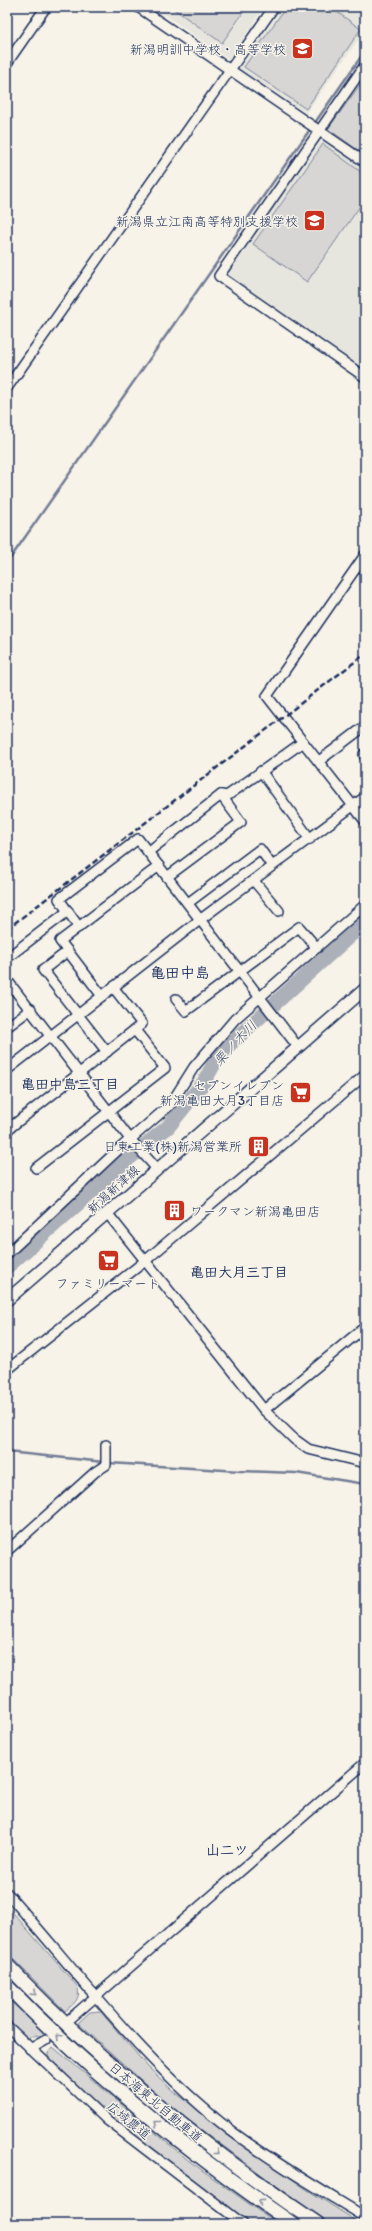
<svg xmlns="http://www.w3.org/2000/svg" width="372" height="2231" viewBox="0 0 372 2231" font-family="Itim,'Klee One',sans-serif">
  <rect width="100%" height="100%" fill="#f7f3e8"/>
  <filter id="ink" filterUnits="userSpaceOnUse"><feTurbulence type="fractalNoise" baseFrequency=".025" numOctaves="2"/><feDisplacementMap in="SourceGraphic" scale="8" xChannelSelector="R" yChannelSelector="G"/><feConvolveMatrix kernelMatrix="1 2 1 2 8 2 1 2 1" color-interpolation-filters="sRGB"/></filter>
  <g filter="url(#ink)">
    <g fill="#e6e5de">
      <path d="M154,7h110l-35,53z"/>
      <path d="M283,7h82v23l-59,83 -67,-44z"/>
      <path d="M323,139l42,31v193l-3,4 -136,-94z"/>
    </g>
    <g fill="#d7d6d4" stroke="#798299">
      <path d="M171,7h76l-25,36z"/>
      <path d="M286,7h44l31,22 -55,80 -62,-42z"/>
      <path d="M365,78v77l-37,-26z"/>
      <path d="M323,144l42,31v24l-58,83 -54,-38z"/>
      <path d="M7,1906l70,80c5,12 -3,18 -12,25l-58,-58z"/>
      <path d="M7,1998l39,37 -4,4 -5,-4 -14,4 -16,-17z"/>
      <path d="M100,2011l47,55 26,25 130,96 58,37h-30l-37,-25 -123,-92 -93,-84 12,-11z"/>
      <path d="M53,2047l135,113 89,64h-30l-148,-114 -51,-47v-10z"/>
    </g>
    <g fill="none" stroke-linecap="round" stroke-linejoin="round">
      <g stroke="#727c95" stroke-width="2.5">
        <path d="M314,124l51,-73"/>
        <path d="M7,563l304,-435"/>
        <path d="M7,1452l97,10"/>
        <path d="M109,1463l131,8 56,2 69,11"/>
      </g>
      <path stroke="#acb0b9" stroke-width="15" d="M7,1267l120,-107 41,-33 36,-45 11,-20 15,-18 135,-122"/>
      <defs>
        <g id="minor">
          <path d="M138,7l227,155"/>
          <path d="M7,63l39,-56"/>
          <path d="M365,65l-146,211 146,101"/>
          <path d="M7,388l267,-381"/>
          <path d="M365,555l-98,141 98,125"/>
          <path d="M364,754l1,3"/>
          <path d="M319,761l46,-35"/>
          <path d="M261,771l49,68"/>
          <path d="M148,852l73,-57 6,1 76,-54"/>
          <path d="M167,877l74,-55 -20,-27"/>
          <path d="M254,881l25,30"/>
          <path d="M188,903l72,-54 12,17"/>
          <path d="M79,927l-20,-28 79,-60 160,208"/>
          <path d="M68,951l-25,19 64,82"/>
          <path d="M7,958l61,-47"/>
          <path d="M7,980l123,159 27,30"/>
          <path d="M102,996l-42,-55 99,-75"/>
          <path d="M176,999l10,12 113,-84 18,21"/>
          <path d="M7,1027l24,-18"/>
          <path d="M7,1070l194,-151 164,-122"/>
          <path d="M7,1130l135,-106 -29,-37"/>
          <path d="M36,1168l129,-100 -30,-38"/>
          <path d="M108,1214l156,196 30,29 14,10 57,14"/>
          <path d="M7,1254l111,-104 52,-45 24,-38 41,-48 130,-114"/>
          <path d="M7,1370l138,-109 220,-186"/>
          <path d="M264,1410l101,-83"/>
          <path d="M7,1551l88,-79 11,-7v-20"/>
          <path d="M7,1893c72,81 137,170 223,237 41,31 91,60 135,87"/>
          <path d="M71,2018l294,-255"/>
          <path d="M7,2026l100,94 136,104"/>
          <path d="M30,2049l16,-9"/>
        </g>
        <path id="major" d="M7,1300l358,-311"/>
        <g id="highway">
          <path d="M7,1965c94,98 199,184 311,259"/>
          <path d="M7,1986c86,89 184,168 286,238"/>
        </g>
      </defs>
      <use href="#minor" stroke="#1b2f5e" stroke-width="12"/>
      <use href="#major" stroke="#1b2f5e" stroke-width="14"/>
      <use href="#highway" stroke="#1b2f5e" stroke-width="16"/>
      <use href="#minor" stroke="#f7f3e8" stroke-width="9"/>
      <use href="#major" stroke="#f7f3e8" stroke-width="11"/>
      <use href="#highway" stroke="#f7f3e8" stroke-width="13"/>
      <path stroke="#1b2f5e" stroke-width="2.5" stroke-dasharray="6 3" stroke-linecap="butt" d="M7,929l358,-275"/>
    </g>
    <defs><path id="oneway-chevron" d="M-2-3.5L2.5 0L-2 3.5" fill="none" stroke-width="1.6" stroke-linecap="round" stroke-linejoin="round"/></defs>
    <g stroke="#8991a3">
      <use href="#oneway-chevron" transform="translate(34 1993) rotate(44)"/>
      <use href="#oneway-chevron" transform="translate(59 2037) rotate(-137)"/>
      <use href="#oneway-chevron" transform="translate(157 2123) rotate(-141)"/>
      <use href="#oneway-chevron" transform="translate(217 2152) rotate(38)"/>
      <use href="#oneway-chevron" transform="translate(261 2202) rotate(-144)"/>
    </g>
  </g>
  <defs>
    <symbol id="school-square" viewBox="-11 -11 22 22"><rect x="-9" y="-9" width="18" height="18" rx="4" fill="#c8321e" stroke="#f7f3e8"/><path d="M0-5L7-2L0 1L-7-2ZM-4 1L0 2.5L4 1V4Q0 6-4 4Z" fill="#fff"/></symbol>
    <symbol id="supermarket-square" viewBox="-11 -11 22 22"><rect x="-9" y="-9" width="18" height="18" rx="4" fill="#c8321e" stroke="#f7f3e8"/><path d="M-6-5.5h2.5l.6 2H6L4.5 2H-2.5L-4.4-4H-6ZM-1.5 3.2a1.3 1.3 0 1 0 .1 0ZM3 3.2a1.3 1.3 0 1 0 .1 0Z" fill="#fff"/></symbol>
    <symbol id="building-square" viewBox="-11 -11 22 22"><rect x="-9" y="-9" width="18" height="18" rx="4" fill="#c8321e" stroke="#f7f3e8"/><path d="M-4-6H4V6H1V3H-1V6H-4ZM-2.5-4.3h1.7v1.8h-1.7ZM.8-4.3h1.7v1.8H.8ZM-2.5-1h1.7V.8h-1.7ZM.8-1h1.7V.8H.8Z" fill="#fff"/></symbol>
  </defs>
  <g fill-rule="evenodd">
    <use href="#school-square" x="290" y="36" width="25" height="25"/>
    <use href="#school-square" x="302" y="208" width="25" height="25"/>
    <use href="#supermarket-square" x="288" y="1080" width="25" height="25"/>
    <use href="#building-square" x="246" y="1134" width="25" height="25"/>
    <use href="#building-square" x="162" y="1198" width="25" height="25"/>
    <use href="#supermarket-square" x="96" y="1248" width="25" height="25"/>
  </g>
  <g text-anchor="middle" stroke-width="3" stroke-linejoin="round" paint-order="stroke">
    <g font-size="13" fill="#1b2f5e" stroke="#f7f3e8" text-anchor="end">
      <text x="286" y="54">新潟明訓中学校・高等学校</text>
      <text x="298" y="226">新潟県立江南高等特別支援学校</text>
      <text x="284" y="1090">セブンイレブン<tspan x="284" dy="15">新潟亀田大月3丁目店</tspan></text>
      <text x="242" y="1151">日東工業(株)新潟営業所</text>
      <text x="190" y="1216" text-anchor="start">ワークマン新潟亀田店</text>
      <text x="108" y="1288" text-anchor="middle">ファミリーマート</text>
    </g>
    <g font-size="13" fill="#1b2f5e" stroke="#f7f3e8">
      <text transform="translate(113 1189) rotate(-42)" y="5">新潟新津線</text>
      <text transform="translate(156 2102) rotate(40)" y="5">日本海東北自動車道</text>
      <text transform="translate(129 2120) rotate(39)" y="5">広域農道</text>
    </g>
    <g font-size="14" font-style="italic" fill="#465679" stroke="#f7f3e8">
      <text transform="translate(235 1043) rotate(-47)" y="5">栗ノ木川</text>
    </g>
    <g font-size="14" font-weight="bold" fill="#1b2f5e" stroke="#f7f3e8">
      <text x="70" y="1089">亀田中島三丁目</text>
      <text x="239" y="1277">亀田大月三丁目</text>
      <text x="227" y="1855">山二ツ</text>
    </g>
    <g font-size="15" font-weight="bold" fill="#1b2f5e" stroke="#f7f3e8">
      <text x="180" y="978">亀田中島</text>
    </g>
  </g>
  <rect width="372" height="2231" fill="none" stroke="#f7f3e8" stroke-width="24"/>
  <rect x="12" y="12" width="348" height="2207" fill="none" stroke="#1b2f5e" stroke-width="1.5" filter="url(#ink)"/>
</svg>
